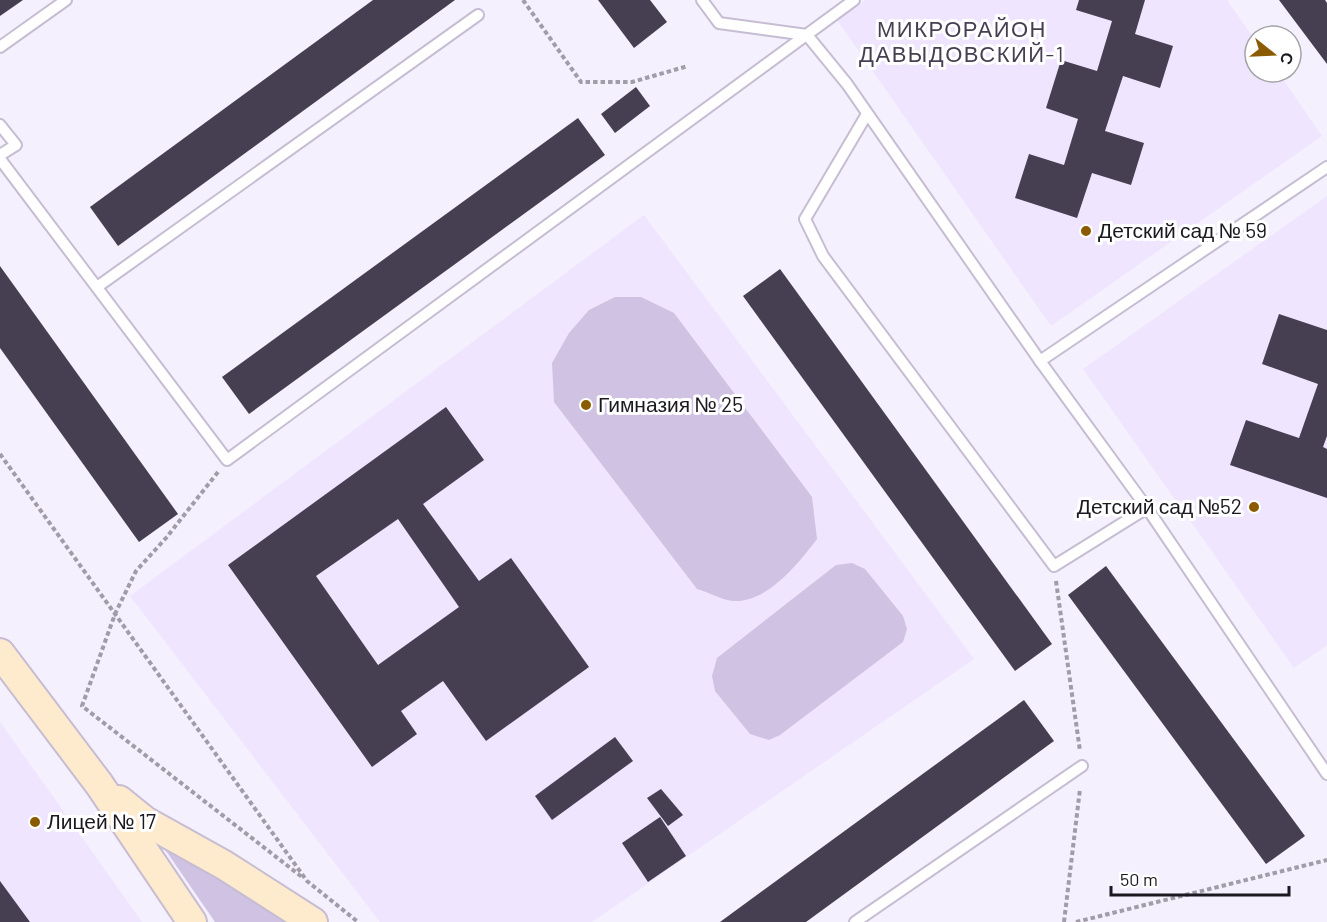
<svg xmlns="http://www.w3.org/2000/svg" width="1327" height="922" viewBox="0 0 1327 922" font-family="Barlow,sans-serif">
  <rect width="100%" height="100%" fill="#f5f0fe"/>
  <g fill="#efe5fe">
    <path d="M865,0h362l28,40v32h23l44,64 -271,190 -214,-306z"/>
    <path d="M1327,196v449l-33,23 -211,-299z"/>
    <path d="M644,215l330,444 -382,263h-212l-250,-326z"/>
    <path d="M0,722l142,200h-142z"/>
  </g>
  <g fill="#cfc2e3">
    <path d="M615,297h26l33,16 138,184 5,42c-19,25 -50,64 -84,62 -11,-1 -25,-9 -36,-12l-143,-187 -2,-39 17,-30 20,-23z"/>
    <path d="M852,563l13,6 38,47 4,13 -4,13 -123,93 -11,5 -19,-6 -35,-43 -3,-15 5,-18 119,-93z"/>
    <path d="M164,848l135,74h-84z"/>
  </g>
  <g fill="#463e51" fill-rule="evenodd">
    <path d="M0,0h23l-23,16z"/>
    <path d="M373,0h82l-337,246 -28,-39z"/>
    <path d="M598,0h52l17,22 -33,26z"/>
    <path d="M1079,0h66l-10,34 38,12 -13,42 -37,-12 -18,55 39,12 -13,42 -39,-12 -15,45 -62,-20 14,-44 35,11 14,-46 -32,-11 15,-48 36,11 15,-50 -36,-11z"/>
    <path d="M1279,0h46l2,3v61z"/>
    <path d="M636,87l14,19 -35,27 -14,-19z"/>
    <path d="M578,118l27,37 -356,259 -27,-37z"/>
    <path d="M0,266l178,248 -39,28 -139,-194z"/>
    <path d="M780,269l272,375 -37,27 -272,-375z"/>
    <path d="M1279,314l48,16v106l-4,11 4,2v49l-97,-33 16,-45 53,18 19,-54 -56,-20z"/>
    <path d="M446,407l38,53 -61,44 56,77 32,-23 78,109 -103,74 -43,-60 -42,30 16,23 -45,33 -144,-202zM398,519l61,88 -81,58 -62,-89z"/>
    <path d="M1106,566l199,270 -39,28 -198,-269z"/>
    <path d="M1024,700l30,41 -248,181h-86z"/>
    <path d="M615,737l18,24 -81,59 -17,-24z"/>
    <path d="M661,789l22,26 -15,11 -21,-28z"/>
    <path d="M660,817l26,39 -38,26 -26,-39z"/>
    <path d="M0,881l30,41h-30z"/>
  </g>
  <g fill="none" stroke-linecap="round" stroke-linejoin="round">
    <defs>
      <g id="lane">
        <path d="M702,0l17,23 88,12 40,49 193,277 107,147"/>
        <path d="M0,47l66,-47"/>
        <path d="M867,114l-62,105 18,37 231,310 93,-58 180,266"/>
        <path d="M0,125l16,20 -16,10"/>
        <path d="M0,159l227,301 627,-460"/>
        <path d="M97,287l381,-272"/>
        <path d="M1040,361l287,-194"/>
        <path d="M855,922l227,-156"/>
      </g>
      <g id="secondary">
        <path d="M0,653l99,131 93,138"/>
        <path d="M119,800l26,21 79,44 89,57"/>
      </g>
    </defs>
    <use href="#lane" stroke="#c6bdd3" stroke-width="14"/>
    <use href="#secondary" stroke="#c6bdd3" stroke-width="32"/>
    <g stroke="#a19ca8" stroke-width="4" stroke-dasharray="4.5 3" stroke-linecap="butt">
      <path d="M523,0l58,82h51l56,-16"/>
      <path d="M0,454l307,427 51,41"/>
      <path d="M218,472l-52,66 -30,33 -21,43 -33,92 220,171"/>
      <path d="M1056,581l24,170"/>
      <path d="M1064,922l16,-133"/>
      <path d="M1076,922l251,-62"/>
    </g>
    <use href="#lane" stroke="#fff" stroke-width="10"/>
    <use href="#secondary" stroke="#feeacd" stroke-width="28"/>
  </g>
  <g fill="#8a5b00" stroke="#fff" stroke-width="2">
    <circle cx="1086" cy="231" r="6"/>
    <circle cx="586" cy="405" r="6"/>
    <circle cx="1254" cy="507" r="6"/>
    <circle cx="35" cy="822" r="6"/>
  </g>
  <g text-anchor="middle" stroke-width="6" stroke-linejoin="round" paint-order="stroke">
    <g font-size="21" fill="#1c1820" stroke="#fff" text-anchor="start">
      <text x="1098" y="238">Детский сад № 59</text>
      <text x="598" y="412">Гимназия № 25</text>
      <text x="1242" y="514" text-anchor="end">Детский сад №52</text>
      <text x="47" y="829">Лицей № 17</text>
    </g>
    <g font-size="22" letter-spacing="1.5" fill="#463e51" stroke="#fff">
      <text x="962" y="37">МИКРОРАЙОН<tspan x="962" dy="25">ДАВЫДОВСКИЙ-1</tspan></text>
    </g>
  </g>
  <g transform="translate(1273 54) rotate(108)"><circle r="28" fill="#ffffff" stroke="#a4a3a6" stroke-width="1.5"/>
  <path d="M0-4.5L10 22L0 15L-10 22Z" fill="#8a5b00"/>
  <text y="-9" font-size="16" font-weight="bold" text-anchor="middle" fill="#1c1820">С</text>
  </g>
  <path d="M1111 886v9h178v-9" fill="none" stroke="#1c1820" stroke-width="3"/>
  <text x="1120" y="886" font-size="18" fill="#1c1820" stroke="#ffffff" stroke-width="4.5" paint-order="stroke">50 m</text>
</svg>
